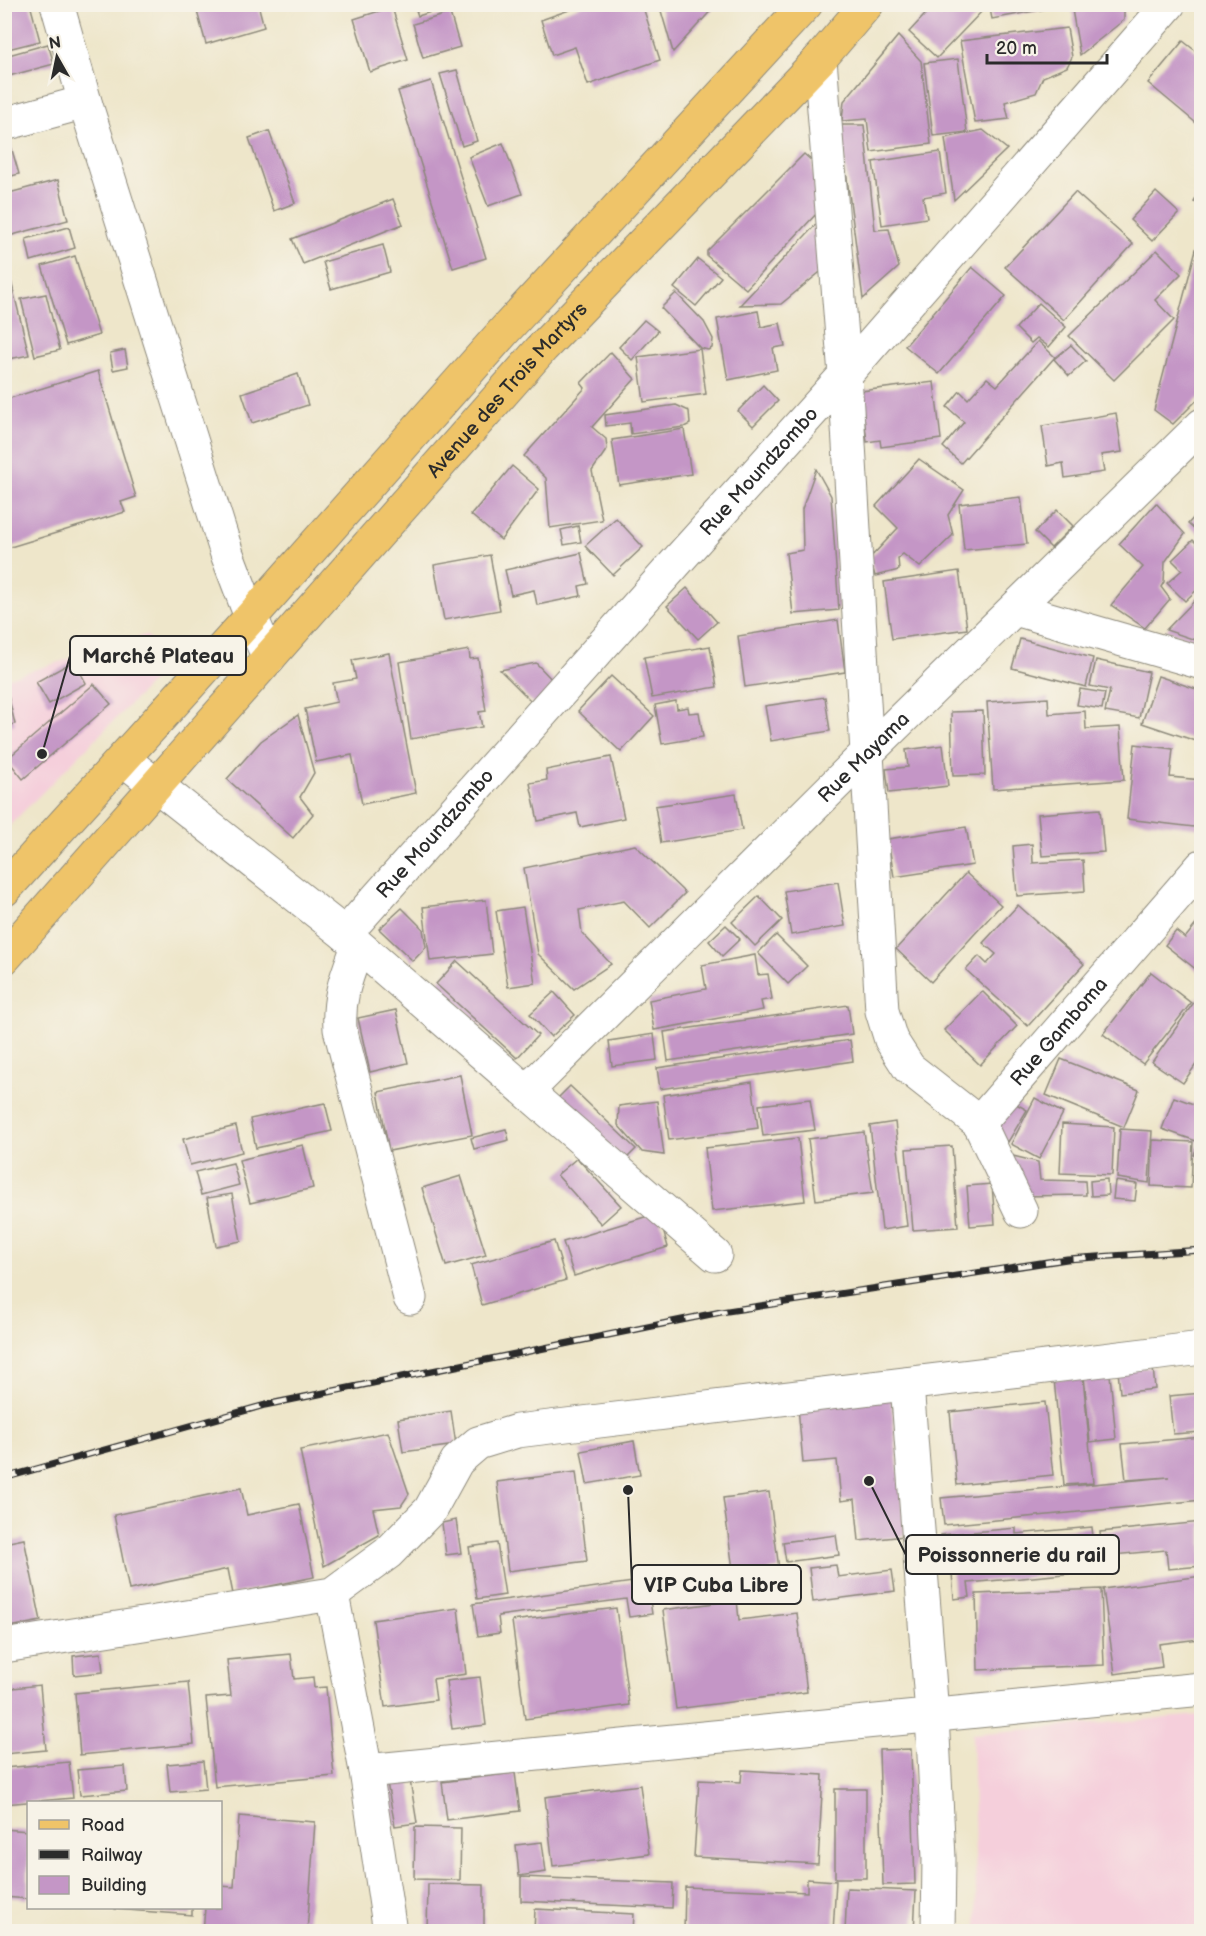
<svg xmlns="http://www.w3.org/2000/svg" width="1206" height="1936" viewBox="0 0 1206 1936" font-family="'Balsamiq Sans',sans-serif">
  <rect width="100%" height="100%" fill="#f7f3e8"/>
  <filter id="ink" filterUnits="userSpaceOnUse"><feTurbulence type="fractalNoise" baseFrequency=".0167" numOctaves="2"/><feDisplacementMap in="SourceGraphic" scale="12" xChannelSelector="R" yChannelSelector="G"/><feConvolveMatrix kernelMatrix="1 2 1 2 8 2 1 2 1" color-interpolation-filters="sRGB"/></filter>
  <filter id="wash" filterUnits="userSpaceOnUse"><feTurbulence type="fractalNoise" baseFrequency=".008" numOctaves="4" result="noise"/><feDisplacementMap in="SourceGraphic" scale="24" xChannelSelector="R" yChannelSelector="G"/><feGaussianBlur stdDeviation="1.35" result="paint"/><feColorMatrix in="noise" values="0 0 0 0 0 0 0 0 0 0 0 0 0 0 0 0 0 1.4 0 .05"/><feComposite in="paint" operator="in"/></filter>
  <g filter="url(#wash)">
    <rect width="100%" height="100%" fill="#eee6ca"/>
    <g fill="#f5cfdb">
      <path d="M146,635l25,28 -166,167v-151z"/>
      <path d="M1201,1715v216h-224l-5,-197z"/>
    </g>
    <g id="blocks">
      <g fill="#c496c6">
        <path d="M4,4h26l10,37 -36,9z"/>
        <path d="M195,4h63l6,23 -58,17z"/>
        <path d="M414,4h39v1l-35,11z"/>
        <path d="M586,4h56l18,56 -72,25 -13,-38 -23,8 -11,-35z"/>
        <path d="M659,4h58l-44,48z"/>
        <path d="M935,4h45l4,5 -47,49 -28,-26z"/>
        <path d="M989,4h72l1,2 -70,13z"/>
        <path d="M1071,4h53v16l-44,35z"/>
        <path d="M392,7l16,53 -38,12 -16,-53z"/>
        <path d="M450,13l10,34 -37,11 -10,-34z"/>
        <path d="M1067,28l5,29 -5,10 -24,10 -7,16 -31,9 4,17 -34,4 -15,-82z"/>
        <path d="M898,36l23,25 10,83 -60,8 -4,-33 -25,2 2,-20z"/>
        <path d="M1183,41l19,15v72l-54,-45z"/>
        <path d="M48,44l6,20 -49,13v-21z"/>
        <path d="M958,59l9,73 -34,4 -9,-73z"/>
        <path d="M457,70l20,71 -15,5 -22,-72z"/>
        <path d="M431,81l55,177 -33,10 -55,-177z"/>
        <path d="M840,125h24l11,105 14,-1 10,38 -36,32z"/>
        <path d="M983,130l24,19 -53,51 -9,-62z"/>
        <path d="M269,131l26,72 -21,8 -25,-73z"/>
        <path d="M10,143l9,31 -15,4v-33z"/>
        <path d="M503,143l19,51 -34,12 -19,-49z"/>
        <path d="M940,152l6,41 -23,4 4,21 -45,7 -9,-63z"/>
        <path d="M804,154l8,7 6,51 -72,77 -39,-33v-5z"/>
        <path d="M58,180l10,40 -63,17v-43z"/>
        <path d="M1202,188v17l-8,-3z"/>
        <path d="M1075,192l58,52 -69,76 -59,-53z"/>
        <path d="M1156,192l23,21 -27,28 -22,-21z"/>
        <path d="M393,199l10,25 -100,40 -11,-25z"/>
        <path d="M822,218l8,46 -49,40 -41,1z"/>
        <path d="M69,227l6,21 -44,13 -5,-22z"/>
        <path d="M1201,230l1,165 -29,29 -19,-14z"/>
        <path d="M383,245l7,27 -59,17 -8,-27z"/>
        <path d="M1157,250l24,24 -26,26 19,20 -60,60 -45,-44z"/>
        <path d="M75,256l24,79 -33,10 -24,-79z"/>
        <path d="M698,259l23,18 -25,29 -22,-18z"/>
        <path d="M972,267l34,29 -67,78 -34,-28z"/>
        <path d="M11,281l18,74 -25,5v-78z"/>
        <path d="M676,293l28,29 9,17 -1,9 -4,2 -8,-2 -39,-40z"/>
        <path d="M46,294l14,56 -25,6 -14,-57z"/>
        <path d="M1039,303l27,24 -17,20 -12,-9 -6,5 -15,-15z"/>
        <path d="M758,311l3,16 19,-4 5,23 -12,2 4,22 -49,10 -11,-61z"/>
        <path d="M644,320l14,11 -26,29 -13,-13z"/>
        <path d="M1038,341l17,16 -94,106 -18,-16 21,-25 -17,-15 13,-16 8,8 19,-21 10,8z"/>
        <path d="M1071,345l15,16 -17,15 -15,-17z"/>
        <path d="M700,349l6,45 -62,8 -6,-45z"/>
        <path d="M125,350l3,17 -15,3 -3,-17z"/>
        <path d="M611,352l24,27 -43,48 14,12 1,10 -15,22 10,49 -52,8 -4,-50 -22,-22 61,-68 -4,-5z"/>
        <path d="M98,371l38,126 -15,5 4,10 -121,37v-149z"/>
        <path d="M298,374l10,31 -56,18 -10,-30z"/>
        <path d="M934,382l7,57 -60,8 -1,-7 -13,2 -6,-51z"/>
        <path d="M763,385l15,16 -25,25 -15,-15z"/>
        <path d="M676,405l13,6 1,13 -6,3 -53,7 -1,-11 -24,3 -1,-11z"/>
        <path d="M1116,413l6,39 -21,3 3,17 -39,6 -2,-15 -15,3 -6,-40z"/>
        <path d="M684,429l7,45 -72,11 -7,-45z"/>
        <path d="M919,459l45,31 -16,25 5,20 -33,32 -17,-13 -5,4 1,12 -24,6 -5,-18 28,-30 -22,-22z"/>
        <path d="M512,466l27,23 -38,51 -30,-25z"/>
        <path d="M816,469l15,27 8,114 -46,4 -7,-61 17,-3 -1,-41z"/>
        <path d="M1021,497l6,47 -63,6 -5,-46z"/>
        <path d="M1156,503l29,31 -20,28 -1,20 -3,5 9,12 -25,29 -34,-23 32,-38 -24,-23z"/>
        <path d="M1202,508v28l-14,-12z"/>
        <path d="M1057,510l16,16 -22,22 -16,-16z"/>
        <path d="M616,518l27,29 -30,28 -28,-29z"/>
        <path d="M578,526l3,16 -17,3 -3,-15z"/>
        <path d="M1193,540l9,9v36l-17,16 -18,-18 15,-13 -10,-10z"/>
        <path d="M581,553l7,31 -9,2 2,10 -44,9 -3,-15 -23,5 -6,-25z"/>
        <path d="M490,555l10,55 -56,10 -10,-55z"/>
        <path d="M959,571l8,58 -75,10 -8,-57z"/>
        <path d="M687,588l30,34 -19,17 -31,-33z"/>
        <path d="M1202,593v44l-4,4 -32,-11z"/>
        <path d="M838,620l7,52 -100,15 -7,-51z"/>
        <path d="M1020,639l73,19 -7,29 -74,-19z"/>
        <path d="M710,646l7,41 -65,11 -8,-41z"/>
        <path d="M469,650l1,9 8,-1 8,53 -7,1 3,15 -71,12 -12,-77z"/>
        <path d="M389,653l27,140 -54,11 -10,-49 -36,7 -11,-53 32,-7 -4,-19 23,-4 -4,-19z"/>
        <path d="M1096,660l53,12 -10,46 -34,-6 5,-22 -20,-4z"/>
        <path d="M74,661l12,22 -37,21 -13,-22z"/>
        <path d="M536,663l20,21 -20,22 -36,-36z"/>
        <path d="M611,676l43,40 -33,36 -43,-41z"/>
        <path d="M1158,676l44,15v52l-60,-20z"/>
        <path d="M94,684l17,20 -88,75 -16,-20z"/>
        <path d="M1080,689l25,4 -3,16 -25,-4z"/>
        <path d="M8,695l7,29 -11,3v-31z"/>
        <path d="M825,697l5,34 -59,10 -6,-35z"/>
        <path d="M1048,698l1,16 36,-3 1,18 34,-2 4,53 -131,9 -6,-87z"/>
        <path d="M676,701l1,8 11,-2 1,6 10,-1 4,25 -41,7 -7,-39z"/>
        <path d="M983,711l2,64 -32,1 -2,-64z"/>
        <path d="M298,715l16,58 -14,24 13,17 -20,24 -66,-59 34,-38z"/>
        <path d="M1135,744l38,5 -3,28 32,3v48l-75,-9z"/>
        <path d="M943,745l5,41 -59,7 -3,-24 22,-2 -2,-17z"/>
        <path d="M611,757l13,61 -44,9 -3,-14 -39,8 -8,-38 17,-3 -1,-10z"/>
        <path d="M736,794l6,36 -81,13 -6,-37z"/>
        <path d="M1100,809l4,43 -62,4 -4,-42z"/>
        <path d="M966,827l7,38 -79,12 -6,-38z"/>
        <path d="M1032,844l1,19 50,-3 2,31 -68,5 -4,-50z"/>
        <path d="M635,845l50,48 -35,35 -26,-27 -45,9 3,23 29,31 -37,25 -36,-35 -14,-86z"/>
        <path d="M966,873l35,32 -70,77 -35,-33z"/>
        <path d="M838,882l7,44 -54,9 -7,-44z"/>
        <path d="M759,896l23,24 -27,26 -23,-24z"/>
        <path d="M486,900l6,54 -62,7 -7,-54z"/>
        <path d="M1018,905l66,59 -56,62 -62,-56 13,-14 8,8 9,-10 -13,-11z"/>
        <path d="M523,907l12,76 -27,4 -12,-76z"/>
        <path d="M402,908l21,21 3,18 -13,14 -34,-32z"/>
        <path d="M1202,917v57l-37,-29 11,-14 9,7z"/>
        <path d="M726,925l14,14 -18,17 -13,-15z"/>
        <path d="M776,935l31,31 -19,18 -30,-31z"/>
        <path d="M755,955l3,20 10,-1 4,25 -11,2 2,9 -109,20 -5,-30 57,-11 -4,-24z"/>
        <path d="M457,961l81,74 -21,23 -81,-74z"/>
        <path d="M1151,972l40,31 -48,61 -40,-30z"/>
        <path d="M982,991l35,35 -37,39 -36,-35z"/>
        <path d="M554,992l21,23 -24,22 -21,-23z"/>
        <path d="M1197,998l5,3v55l-19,27 -31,-21z"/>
        <path d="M848,1005l4,29 -184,27 -4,-29z"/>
        <path d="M396,1010l12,53 -38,9 -12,-54z"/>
        <path d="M654,1034l3,26 -45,6 -3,-25z"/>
        <path d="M850,1040l3,21 -193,28 -3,-21z"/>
        <path d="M1061,1059l78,31 -15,37 -78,-32z"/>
        <path d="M460,1075l12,60 -83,16 -11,-59z"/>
        <path d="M752,1082l6,46 -89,12 -6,-45z"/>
        <path d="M570,1086l66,63 -12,12 -66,-63z"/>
        <path d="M1174,1097l28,10v50l-8,-2 5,-13 -37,-13z"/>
        <path d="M1035,1098l28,15 -24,46 -28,-15z"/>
        <path d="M810,1099l5,31 -52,6 -4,-31z"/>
        <path d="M657,1101l7,54 -22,-3 -24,-27 1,-19z"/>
        <path d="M1013,1102l14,8 -19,32 -14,-8z"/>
        <path d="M325,1103l7,28 -76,17 -6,-29z"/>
        <path d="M895,1122l12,104 -25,4 -12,-104z"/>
        <path d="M1062,1124l52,3 -2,48 -52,-2z"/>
        <path d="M236,1126l6,26 -52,13 -7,-26z"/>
        <path d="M506,1129l3,11 -35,9 -3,-11z"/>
        <path d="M1120,1129l32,2 -3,52 -32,-5z"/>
        <path d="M864,1132l9,61 -57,7 -8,-61z"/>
        <path d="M798,1138l7,63 -93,10 -7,-63z"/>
        <path d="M1153,1140l40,2 -2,46 -40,-2z"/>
        <path d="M303,1145l10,43 -63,15 -11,-43z"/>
        <path d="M952,1146l6,81 -45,3 -7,-81z"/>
        <path d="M1013,1156l25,6 2,18 45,1 1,14 -67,1 -16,-33z"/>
        <path d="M577,1158l44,48 -20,18 -44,-49z"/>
        <path d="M233,1163l6,22 -38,10 -6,-23z"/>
        <path d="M461,1176l25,79 -40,11 -24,-78z"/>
        <path d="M1107,1179l1,16 -17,1 -1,-15z"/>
        <path d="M1115,1181l22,3 -2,17 -22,-2z"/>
        <path d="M992,1184l3,40 -25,2 -3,-40z"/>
        <path d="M232,1194l9,47 -25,5 -9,-48z"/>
        <path d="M658,1213l10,34 -94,29 -11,-34z"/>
        <path d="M554,1241l12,39 -84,25 -11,-40z"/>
        <path d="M1153,1367l2,22 -35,4 -2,-23z"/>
        <path d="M1110,1374l6,65 -26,3 -6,-66z"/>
        <path d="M1083,1377l10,106 -29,2 -10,-106z"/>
        <path d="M1202,1393v39l-29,2 -4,-38z"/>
        <path d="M891,1398l14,138 -46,5 -4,-42 -14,2 -4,-41 -34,3 -5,-56z"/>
        <path d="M1045,1402l8,73 -96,10 -7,-73z"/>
        <path d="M451,1411l5,34 -53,7 -5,-33z"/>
        <path d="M388,1432l21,62 -8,12 -28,3 6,26 -55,31 -24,-116z"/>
        <path d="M1202,1437v63l-258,25 -3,-27 228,-21 -43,3 -4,-36z"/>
        <path d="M634,1441l6,34 -53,9 -6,-33z"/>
        <path d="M576,1472l11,89 -79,10 -11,-89z"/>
        <path d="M241,1488l6,27 52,-11 15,73 -81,17 -5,-25 -99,21 -15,-75z"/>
        <path d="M769,1492l10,77 -45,7 -11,-78z"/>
        <path d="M456,1520l5,33 -15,2 -4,-32z"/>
        <path d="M1202,1522v44l-34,3 -2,-19 -64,6 -2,-24z"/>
        <path d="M1092,1527l4,44 -128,12 2,14 -16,2 -3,-39h-7l-3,-25 75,-7v6z"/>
        <path d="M836,1535l3,20 -53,7 -3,-20z"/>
        <path d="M24,1539l17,82 -37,7v-85z"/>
        <path d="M497,1543l8,52 -28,4 -8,-52z"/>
        <path d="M836,1565l2,12 54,-7 3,21 -82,11 -4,-34z"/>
        <path d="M1202,1576v74h-2l-1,-11 -40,5 3,23 -47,7 -12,-85z"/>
        <path d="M647,1580l5,34 -23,3 -3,-18 -128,17 2,17 -22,3 -5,-32z"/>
        <path d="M1101,1589l3,76 -126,5 -2,-76z"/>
        <path d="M737,1600l2,20 58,-7 10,79 -131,17 -13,-99z"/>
        <path d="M458,1608l8,66 -33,5 3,21 -51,7 -12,-87z"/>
        <path d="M616,1608l13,97 -104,14 -13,-98z"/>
        <path d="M101,1653l2,19 -29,3 -1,-19z"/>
        <path d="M291,1654l3,25 19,-2 1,11 12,-1 8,89 -119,11 -9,-89 25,-2 -4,-36z"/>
        <path d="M480,1677l6,48 -34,4 -6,-48z"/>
        <path d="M188,1682l6,62 -114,11 -5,-62z"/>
        <path d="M40,1685l6,65 -42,4v-65z"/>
        <path d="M911,1749l4,135 -32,1 -4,-135z"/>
        <path d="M203,1761l3,28 -36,3 -3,-28z"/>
        <path d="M69,1762l4,36 -69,6v-36z"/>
        <path d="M125,1766l2,25 -47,4 -3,-25z"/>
        <path d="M742,1770l81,5 -5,89 -124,-7 5,-77 42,2z"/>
        <path d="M515,1773l5,38 -73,9 -5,-38z"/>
        <path d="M410,1780l7,43 -22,3 -8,-43z"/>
        <path d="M640,1785l9,69 -96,12 -8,-69z"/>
        <rect x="835" y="1789" width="31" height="89"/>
        <path d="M239,1816l76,6 -8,110 -77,-3v3h-27l2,-24h15v-22l14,1z"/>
        <path d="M415,1827l46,1 -1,52 -46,-1z"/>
        <path d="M4,1829l24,2v68l-24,-2z"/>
        <path d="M542,1842l4,30 -27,4 -3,-31z"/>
        <path d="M521,1877l152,6 -1,25 -151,-7z"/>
        <path d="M807,1879l29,2 -3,51h-149l1,-45 122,5z"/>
        <path d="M428,1884l56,1v47h-57z"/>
        <path d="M847,1888l69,3 -2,41h-69z"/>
        <path d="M115,1908h77v7l-77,-6z"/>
        <path d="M535,1909l99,5 -1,18h-99z"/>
      </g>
    </g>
  </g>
  <g filter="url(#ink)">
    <use href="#blocks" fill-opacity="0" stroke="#8c887a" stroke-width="1.5"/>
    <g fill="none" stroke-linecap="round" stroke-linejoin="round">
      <defs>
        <g id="minor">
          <path d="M57,4l28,98 142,452 24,63 18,41"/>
          <path d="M820,59l25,316 37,636 9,29 18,28 70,55"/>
          <path d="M4,124l81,-22"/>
          <path d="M1015,609l187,54"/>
          <path d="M123,759l222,175 370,321"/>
          <path id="s1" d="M345,934l335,-376 165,-183 324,-371"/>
          <path d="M358,946c-11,30 -20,49 -18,83l70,269"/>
          <path id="s2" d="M527,1091l340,-338 335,-328"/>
          <path id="s3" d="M1021,1211l-42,-88 223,-257"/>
          <path d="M907,1384l25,331 7,143 -1,74"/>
          <path d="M332,1594l34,177 24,161"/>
          <path d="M4,1646l328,-52 56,-41 42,-43 27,-49 21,-18 39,-12 685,-83"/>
          <path d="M366,1771l836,-82"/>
        </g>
        <g id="primary">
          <path d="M4,890l247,-273 254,-287 301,-326"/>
          <path id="s4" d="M4,958l539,-611 277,-288 47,-55"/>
        </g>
      </defs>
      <use href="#minor" stroke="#8c887a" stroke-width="35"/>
      <use href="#primary" stroke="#8c887a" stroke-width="35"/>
      <use href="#minor" stroke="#fff" stroke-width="33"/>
      <use href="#primary" stroke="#efc469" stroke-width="33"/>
      <defs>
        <path id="rail" d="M4,1478l261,-73 456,-93 346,-53 135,-9"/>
      </defs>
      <use href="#rail" stroke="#2b2b2b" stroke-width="7"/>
      <use href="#rail" stroke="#f7f3e8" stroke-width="4.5" stroke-dasharray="14" stroke-linecap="butt"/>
    </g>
  </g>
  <g text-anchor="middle" stroke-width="6" stroke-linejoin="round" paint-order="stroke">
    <g font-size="20" fill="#2b2b2b" stroke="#f7f3e8">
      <text dy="7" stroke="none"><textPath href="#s4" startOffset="759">Avenue des Trois Martyrs</textPath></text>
      <text dy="7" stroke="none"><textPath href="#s1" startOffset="621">Rue Moundzombo</textPath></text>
      <text dy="7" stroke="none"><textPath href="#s2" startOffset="474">Rue Mayama</textPath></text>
      <text dy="7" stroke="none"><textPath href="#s1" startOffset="135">Rue Moundzombo</textPath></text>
      <text dy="7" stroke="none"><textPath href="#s3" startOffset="219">Rue Gamboma</textPath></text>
    </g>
  </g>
  <path fill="none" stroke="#2b2b2b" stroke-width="2" d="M42 754L70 656M869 1481L906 1555M628 1490L632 1585"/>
  <g fill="#2b2b2b" stroke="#f7f3e8" stroke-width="2">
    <circle cx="42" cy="754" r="6"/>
    <circle cx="869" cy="1481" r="6"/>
    <circle cx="628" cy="1490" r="6"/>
  </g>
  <g fill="#f7f3e8" stroke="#2b2b2b" stroke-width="2">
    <rect x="70" y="636" width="176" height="39" rx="6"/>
    <rect x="906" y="1535" width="213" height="39" rx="6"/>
    <rect x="632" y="1565" width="169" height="39" rx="6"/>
  </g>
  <g font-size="21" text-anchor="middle" font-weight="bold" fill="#2b2b2b">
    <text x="158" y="663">Marché Plateau</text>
    <text x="1012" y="1562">Poissonnerie du rail</text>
    <text x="716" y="1592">VIP Cuba Libre</text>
  </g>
  <rect width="1206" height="1936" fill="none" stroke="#f7f3e8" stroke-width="24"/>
  <rect x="27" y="1801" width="195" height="108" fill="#f7f3e8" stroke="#a5a39c" stroke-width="1.5"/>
  <rect x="39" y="1820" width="30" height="9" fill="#efc469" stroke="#a5a39c" stroke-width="1.5"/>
  <text x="81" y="1831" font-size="18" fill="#2b2b2b">Road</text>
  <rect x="39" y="1850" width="30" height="9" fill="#2b2b2b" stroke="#a5a39c" stroke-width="1.5"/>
  <text x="81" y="1861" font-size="18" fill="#2b2b2b">Railway</text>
  <rect x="39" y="1876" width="30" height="18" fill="#c496c6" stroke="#a5a39c" stroke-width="1.5"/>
  <text x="81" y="1891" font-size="18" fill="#2b2b2b">Building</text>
  <g transform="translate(57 57) rotate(351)" stroke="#f7f3e8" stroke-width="4.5" paint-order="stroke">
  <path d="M0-4.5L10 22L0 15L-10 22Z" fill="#2b2b2b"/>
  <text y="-9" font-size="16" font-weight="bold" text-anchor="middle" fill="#2b2b2b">N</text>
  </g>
  <path d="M987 54v9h120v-9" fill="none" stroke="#2b2b2b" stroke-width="3"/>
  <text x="996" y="54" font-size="18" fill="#2b2b2b" stroke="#f7f3e8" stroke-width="4.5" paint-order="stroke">20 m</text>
</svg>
